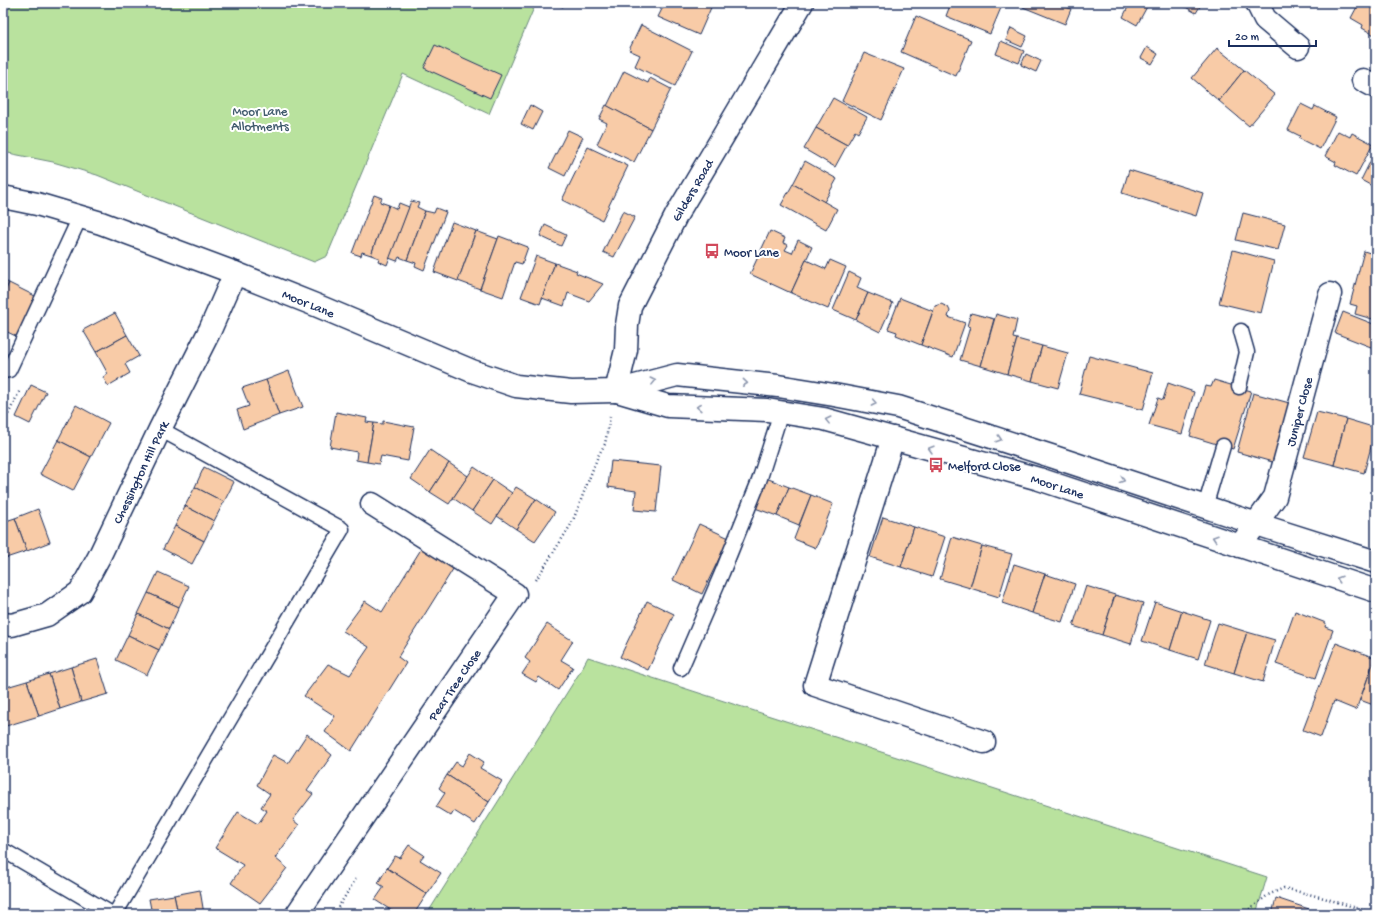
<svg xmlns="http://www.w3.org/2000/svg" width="1379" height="917" viewBox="0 0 1379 917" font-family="'Gochi Hand',sans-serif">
  <rect width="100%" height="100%" fill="#fff"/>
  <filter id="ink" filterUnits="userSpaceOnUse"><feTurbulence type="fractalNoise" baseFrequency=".025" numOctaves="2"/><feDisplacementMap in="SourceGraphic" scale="8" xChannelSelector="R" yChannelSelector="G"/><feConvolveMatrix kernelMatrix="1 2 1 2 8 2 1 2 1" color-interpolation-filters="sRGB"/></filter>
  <g filter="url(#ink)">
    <g fill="#b9e29e" stroke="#6a887e">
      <path d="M3,3h533l-47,111 -86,-40 -76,182 -13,6 -217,-87 -44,-13 -50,-10z"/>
      <path d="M588,657l679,220 -11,37h-829l153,-242z"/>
    </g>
    <g fill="#f8cba7" stroke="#1b2f5e">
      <path d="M554,3h10l-1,4z"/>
      <path d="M665,3h48l-14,32 -41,-18z"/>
      <path d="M951,3h52l-13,31 -44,-18z"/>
      <path d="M1025,3h31l15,6 -6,15 -42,-17z"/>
      <path d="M1130,3h19l-12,22 -14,-8z"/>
      <path d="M1183,3h19l-6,10 -14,-8z"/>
      <path d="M1359,3h17v33l-14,-8 1,-3 -12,-7z"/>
      <path d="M916,16l55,24 -15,36 -55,-24z"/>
      <path d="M641,25l51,26 -17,35 -40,-20 5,-11 -11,-5z"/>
      <path d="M1011,28l16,8 -5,11 -16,-7z"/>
      <path d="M1001,41l23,10 -5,12 -23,-9z"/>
      <path d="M435,45l66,30 -11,23 -66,-30z"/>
      <path d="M1147,47l11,7 -6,10 -11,-6z"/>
      <path d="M1217,48l27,22 -25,31 -27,-23z"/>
      <path d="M864,53l40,16 -23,51 -39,-19z"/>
      <path d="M1026,54l15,7 -5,11 -15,-7z"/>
      <path d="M1244,70l31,25 -26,31 -30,-25z"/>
      <path d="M624,71l24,12 2,-5 21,11 -20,40 -44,-23z"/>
      <path d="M833,98l34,19 -9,16 -3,-2 -8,14 -31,-17z"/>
      <path d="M1301,104l12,6 2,-4 21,11 -16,32 -22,-11 2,-2 -12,-6z"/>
      <path d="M530,105l12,7 -9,18 -12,-6z"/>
      <path d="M606,105l45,24 -17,33 -37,-18 10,-21 -8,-4z"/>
      <path d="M816,128l31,17 -12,22 -31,-18z"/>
      <path d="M568,130l15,7 -18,39 -16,-8z"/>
      <path d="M1338,131l12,6 2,-4 21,11 -17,32 -21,-11 1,-3 -11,-6z"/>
      <path d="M588,147l40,19 -26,54 -40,-20z"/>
      <path d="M1374,154l2,1v36l-5,-3 1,-2 -11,-6z"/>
      <path d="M805,161l32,18 -13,23 -31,-18z"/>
      <path d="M1129,170l74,23 -7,23 -74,-23z"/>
      <path d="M793,184l44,25 -11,21 -45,-25z"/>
      <path d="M374,195l8,3 -2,4 9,3 -18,50 -9,-3 -1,4 -9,-3z"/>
      <path d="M411,201l8,2 -2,4 8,4 -18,49 -8,-3 -2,4 -8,-3z"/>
      <path d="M399,203l10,4 -22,58 -9,-4 1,-3 -8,-3 18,-50 8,4z"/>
      <path d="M436,208l10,4 -22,58 -9,-4 1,-3 -9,-3 18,-49 9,2z"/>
      <path d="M623,211l12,6 -21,40 -11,-5z"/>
      <path d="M1243,213l42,11 -7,26 -42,-10z"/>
      <path d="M452,222l24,9 -18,50 -24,-9z"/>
      <path d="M545,225l21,10 -5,11 -21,-10z"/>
      <path d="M476,231l22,8 -18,50 -22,-8z"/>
      <path d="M770,231l15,7 -2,5 5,2 -3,5 7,3 6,-13 14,7 -21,46 -41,-19z"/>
      <path d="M499,236l29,11 -6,17 -7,-2 -12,35 -23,-8z"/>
      <path d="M1233,250l41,11 -13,52 -42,-10z"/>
      <path d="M1364,251l12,4v65l-21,-6 2,-8 -7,-2z"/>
      <path d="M536,256l19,7 -15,41 -19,-7z"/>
      <path d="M806,260l20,9 4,-9 16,7 -18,42 -37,-16z"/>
      <path d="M555,263l22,8 -1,2 27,11 -14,17 -21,-8 -4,13 -22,-8z"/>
      <path d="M849,272l12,6 -4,10 11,5 -12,27 -23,-10z"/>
      <path d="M3,280l6,3 -6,13z"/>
      <path d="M9,283l30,15 -19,40 -17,-8v-34z"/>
      <path d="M868,293l25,10 -13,29 -24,-12z"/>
      <path d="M900,298l33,13 -12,34 -25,-10 1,-3 -9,-3z"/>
      <path d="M941,304l7,3 2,4 -2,6 17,6 -12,34 -32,-12 14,-39z"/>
      <path d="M1343,312l33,13v24l-41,-16z"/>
      <path d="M115,313l12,22 -31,17 -13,-22z"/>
      <path d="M971,313l23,6 -13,47 -21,-6 10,-33 -3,-1z"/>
      <path d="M996,314l21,6 -4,18 4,1 -10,35 -26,-8z"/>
      <path d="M127,335l12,21 -14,8 5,9 -22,13 -5,-9 5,-3 -12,-22z"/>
      <path d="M1017,339l25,7 -10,35 -25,-7z"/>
      <path d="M1042,346l26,7 -10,35 -26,-7z"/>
      <path d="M1089,356l64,17 -10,37 -64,-16z"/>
      <path d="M289,371l14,36 -24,8 -13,-35z"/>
      <path d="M266,380l13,35 -36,14 -6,-19 12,-4 -7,-18z"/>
      <path d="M1214,380l37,11 -18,58 -43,-13 15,-50 6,1z"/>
      <path d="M1168,383l26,9 -12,42 -33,-9 9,-27 5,2z"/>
      <path d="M31,385l15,7 -16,32 -14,-7z"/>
      <path d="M1253,393l40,11 -17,59 -39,-11z"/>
      <path d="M76,405l33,18 -18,34 -33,-17z"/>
      <path d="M336,412l31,6 -1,4 8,1 -7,39 -11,-2 1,-8 -27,-5z"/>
      <path d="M1317,412l29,7 -12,46 -30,-8z"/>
      <path d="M1346,419l30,9 -12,45 -30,-8z"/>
      <path d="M383,421l31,6 -6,34 -27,-5 -2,8 -12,-2 7,-39 9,1z"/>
      <path d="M58,440l33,17 -18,34 -33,-17z"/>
      <path d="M430,450l19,13 -19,29 -19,-13z"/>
      <path d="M611,461l50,5 -5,46 -22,-2 2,-19 -28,-4z"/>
      <path d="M449,463l19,13 -19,28 -19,-12z"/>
      <path d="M204,467l30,15 -10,20 -29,-15z"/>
      <path d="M474,467l19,13 -21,31 -19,-13z"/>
      <path d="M766,478l23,9 -12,29 -22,-8z"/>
      <path d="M493,480l19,13 -20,31 -20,-13z"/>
      <path d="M195,487l29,15 -10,19 -29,-15z"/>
      <path d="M516,487l20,12 -20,30 -19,-13z"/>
      <path d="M789,487l22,8 -12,30 -22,-9z"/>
      <path d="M811,495l22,9 -17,44 -22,-9z"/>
      <path d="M536,499l19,13 -20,29 -19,-12z"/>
      <path d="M185,506l29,15 -10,20 -29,-15z"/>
      <path d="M38,509l12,33 -23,9 -12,-33z"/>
      <path d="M883,517l31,10 -13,40 -31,-10z"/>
      <path d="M15,518l12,33 -24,8v-37z"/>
      <path d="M699,524l30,14 -27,56 -29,-14z"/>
      <path d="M175,526l29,15 -12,23 -29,-15z"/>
      <path d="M914,527l31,10 -13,40 -31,-10z"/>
      <path d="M952,537l30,9 -12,42 -30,-9z"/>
      <path d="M423,546l32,20 -57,91 8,6 -55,88 -26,-19 10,-16 -31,-20 24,-32 22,11 19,-28 -26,-16 22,-30 17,11z"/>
      <path d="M982,546l30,8 -13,43 -29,-9z"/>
      <path d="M1014,564l31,10 -13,39 -30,-10z"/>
      <path d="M158,572l31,14 -10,21 -31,-14z"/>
      <path d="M1045,574l30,10 -13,38 -30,-9z"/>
      <path d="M1086,586l29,9 -13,40 -29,-9z"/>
      <path d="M148,593l31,14 -10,22 -31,-15z"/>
      <path d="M1115,595l28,8 -12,41 -29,-9z"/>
      <path d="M647,601l27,13 -26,56 -28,-13z"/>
      <path d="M1155,602l27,9 -12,39 -28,-9z"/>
      <path d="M1182,611l28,9 -12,39 -28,-9z"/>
      <path d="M1295,611l31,12 -1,4 8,3 -17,48 -40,-14z"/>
      <path d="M138,614l31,15 -10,21 -31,-15z"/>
      <path d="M1218,623l29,9 -13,41 -29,-9z"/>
      <path d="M547,624l26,17 -12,19 12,7 -15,23 -19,-13 -3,5 -14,-8 8,-12 -5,-4z"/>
      <path d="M1247,632l28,8 -12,42 -29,-9z"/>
      <path d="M128,635l31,15 -12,25 -31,-15z"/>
      <path d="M1336,643l39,15 -19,52 -22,-9 -13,36 -18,-7z"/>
      <path d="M1375,658h1v48l-16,-6z"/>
      <path d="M97,659l11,35 -27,8 -10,-35z"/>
      <path d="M71,667l10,35 -21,7 -11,-35z"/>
      <path d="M49,674l11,35 -21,7 -12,-35z"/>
      <path d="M27,681l12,35 -33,10 -3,-10v-28z"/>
      <path d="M307,734l25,21 -25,35 6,4 -20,26 6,5 -24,33 12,10 -27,35 -29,-20 12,-18 -28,-17 23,-36 20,12 9,-13 -6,-4 9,-13 -13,-9 16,-30 15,8z"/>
      <path d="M470,753l14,9 -4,6 22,13 -13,21 -42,-27 9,-13 6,4z"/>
      <path d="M447,775l42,27 -14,22 -21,-13 -3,5 -15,-9 9,-14 -6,-5z"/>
      <path d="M409,845l15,10 -4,5 21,13 -14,21 -40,-26 8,-12 5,2z"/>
      <path d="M387,868l40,26 -13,20h-17l-22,-14 9,-13 -6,-4z"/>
      <path d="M200,890l4,24h-26l-4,-19z"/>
      <path d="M174,895l4,19h-26l-3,-15z"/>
      <path d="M1276,898l33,11 -1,5h-36z"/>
    </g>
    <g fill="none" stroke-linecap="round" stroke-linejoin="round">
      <defs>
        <g id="service">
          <path d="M3,371l6,-1 71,-153"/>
          <path d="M1239,387l8,-35 -6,-21"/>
          <path d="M1205,507l18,-61"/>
          <path d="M681,668l41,-95 37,-92 22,-69"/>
          <path d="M3,850l109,64"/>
          <path d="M115,914l227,-385 -182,-100"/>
        </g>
        <g id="minor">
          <path d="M1257,3l8,16 33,28"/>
          <path d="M1363,80l13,7"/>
          <path id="s1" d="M616,391l10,-41 1,-25 3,-19 47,-92 125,-211"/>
          <path d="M893,438l-78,247 169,57"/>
          <path id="s2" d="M1240,546l35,-49 55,-203"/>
          <path id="s3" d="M3,624l9,1 35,-10 33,-23 19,-35 61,-128 50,-99 25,-57"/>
          <path id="s4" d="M297,914l218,-320 -143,-90"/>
        </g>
        <g id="tertiary">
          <path id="s5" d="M3,197l34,7 64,19 134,50 83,33 154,65 44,15 55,6 45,-1 61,-16 101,11 56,9 64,12 153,49 218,72 107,34"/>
          <path id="s6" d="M617,391l51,15 99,4 57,9 215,60 337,112"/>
        </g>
      </defs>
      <use href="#service" stroke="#1b2f5e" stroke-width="17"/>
      <use href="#minor" stroke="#1b2f5e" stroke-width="25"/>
      <use href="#tertiary" stroke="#1b2f5e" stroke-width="25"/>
      <g stroke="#1b2f5e" stroke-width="2.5" stroke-dasharray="1 3" stroke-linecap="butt">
        <path d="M3,425l17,-35"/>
        <path d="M536,580l36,-57 26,-67 7,-12 5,-27"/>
        <path d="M334,914l23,-37"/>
        <path d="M1243,914l25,-19 16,-7 40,10 52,16"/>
      </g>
      <use href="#service" stroke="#fff" stroke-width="14"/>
      <use href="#minor" stroke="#fff" stroke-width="22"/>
      <use href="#tertiary" stroke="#fff" stroke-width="22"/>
    </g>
    <defs><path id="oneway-chevron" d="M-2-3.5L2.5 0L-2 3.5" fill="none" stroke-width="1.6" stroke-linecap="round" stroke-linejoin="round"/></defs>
    <g stroke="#8d97ae">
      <use href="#oneway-chevron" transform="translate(653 381) rotate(-14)"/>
      <use href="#oneway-chevron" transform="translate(745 383) rotate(6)"/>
      <use href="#oneway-chevron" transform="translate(874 403) rotate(11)"/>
      <use href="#oneway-chevron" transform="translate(699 407) rotate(-178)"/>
      <use href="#oneway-chevron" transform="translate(828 420) rotate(-166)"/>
      <use href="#oneway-chevron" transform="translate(999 439) rotate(18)"/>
      <use href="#oneway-chevron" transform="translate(931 449) rotate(-164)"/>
      <use href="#oneway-chevron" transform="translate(1122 480) rotate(19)"/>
      <use href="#oneway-chevron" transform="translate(1215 538) rotate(-162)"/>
      <use href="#oneway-chevron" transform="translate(1339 579) rotate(-162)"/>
    </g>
  </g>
  <defs>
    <symbol id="bus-bare" viewBox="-9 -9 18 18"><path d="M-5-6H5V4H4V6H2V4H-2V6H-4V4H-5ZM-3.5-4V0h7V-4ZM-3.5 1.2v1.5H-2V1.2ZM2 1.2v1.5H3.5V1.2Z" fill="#d1495b" stroke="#fff" stroke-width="2.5" paint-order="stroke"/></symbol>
  </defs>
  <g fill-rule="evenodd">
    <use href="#bus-bare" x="701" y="240" width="22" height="22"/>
    <use href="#bus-bare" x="925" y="454" width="22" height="22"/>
  </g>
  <g text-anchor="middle" stroke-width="4" stroke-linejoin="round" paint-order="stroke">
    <g font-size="13" fill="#425c6e" stroke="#fff">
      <text x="260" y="115">Moor Lane<tspan x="260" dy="15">Allotments</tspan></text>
    </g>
    <g font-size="13" fill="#1b2f5e" stroke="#fff">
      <text dy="5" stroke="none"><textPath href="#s1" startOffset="218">Gilders Road</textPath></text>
      <text dy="5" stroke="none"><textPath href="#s5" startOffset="324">Moor Lane</textPath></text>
      <text dy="5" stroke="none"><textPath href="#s2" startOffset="149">Juniper Close</textPath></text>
      <text dy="5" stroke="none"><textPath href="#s3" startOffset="220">Chessington Hill Park</textPath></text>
      <text dy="5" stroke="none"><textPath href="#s6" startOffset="453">Moor Lane</textPath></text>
      <text dy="5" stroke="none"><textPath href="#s4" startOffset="278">Pear Tree Close</textPath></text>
    </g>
    <g font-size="13" fill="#1b2f5e" stroke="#fff" text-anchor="start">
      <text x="724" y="256">Moor Lane</text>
      <text x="948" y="470">Melford Close</text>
    </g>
  </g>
  <rect width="1379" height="917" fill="none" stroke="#fff" stroke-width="16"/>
  <rect x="8" y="8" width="1363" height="901" fill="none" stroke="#1b2f5e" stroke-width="1.5" filter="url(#ink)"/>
  <path d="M1229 40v6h87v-6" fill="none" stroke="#1b2f5e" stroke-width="2"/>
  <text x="1235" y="40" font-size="12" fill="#1b2f5e" stroke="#ffffff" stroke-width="3" paint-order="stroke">20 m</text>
</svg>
